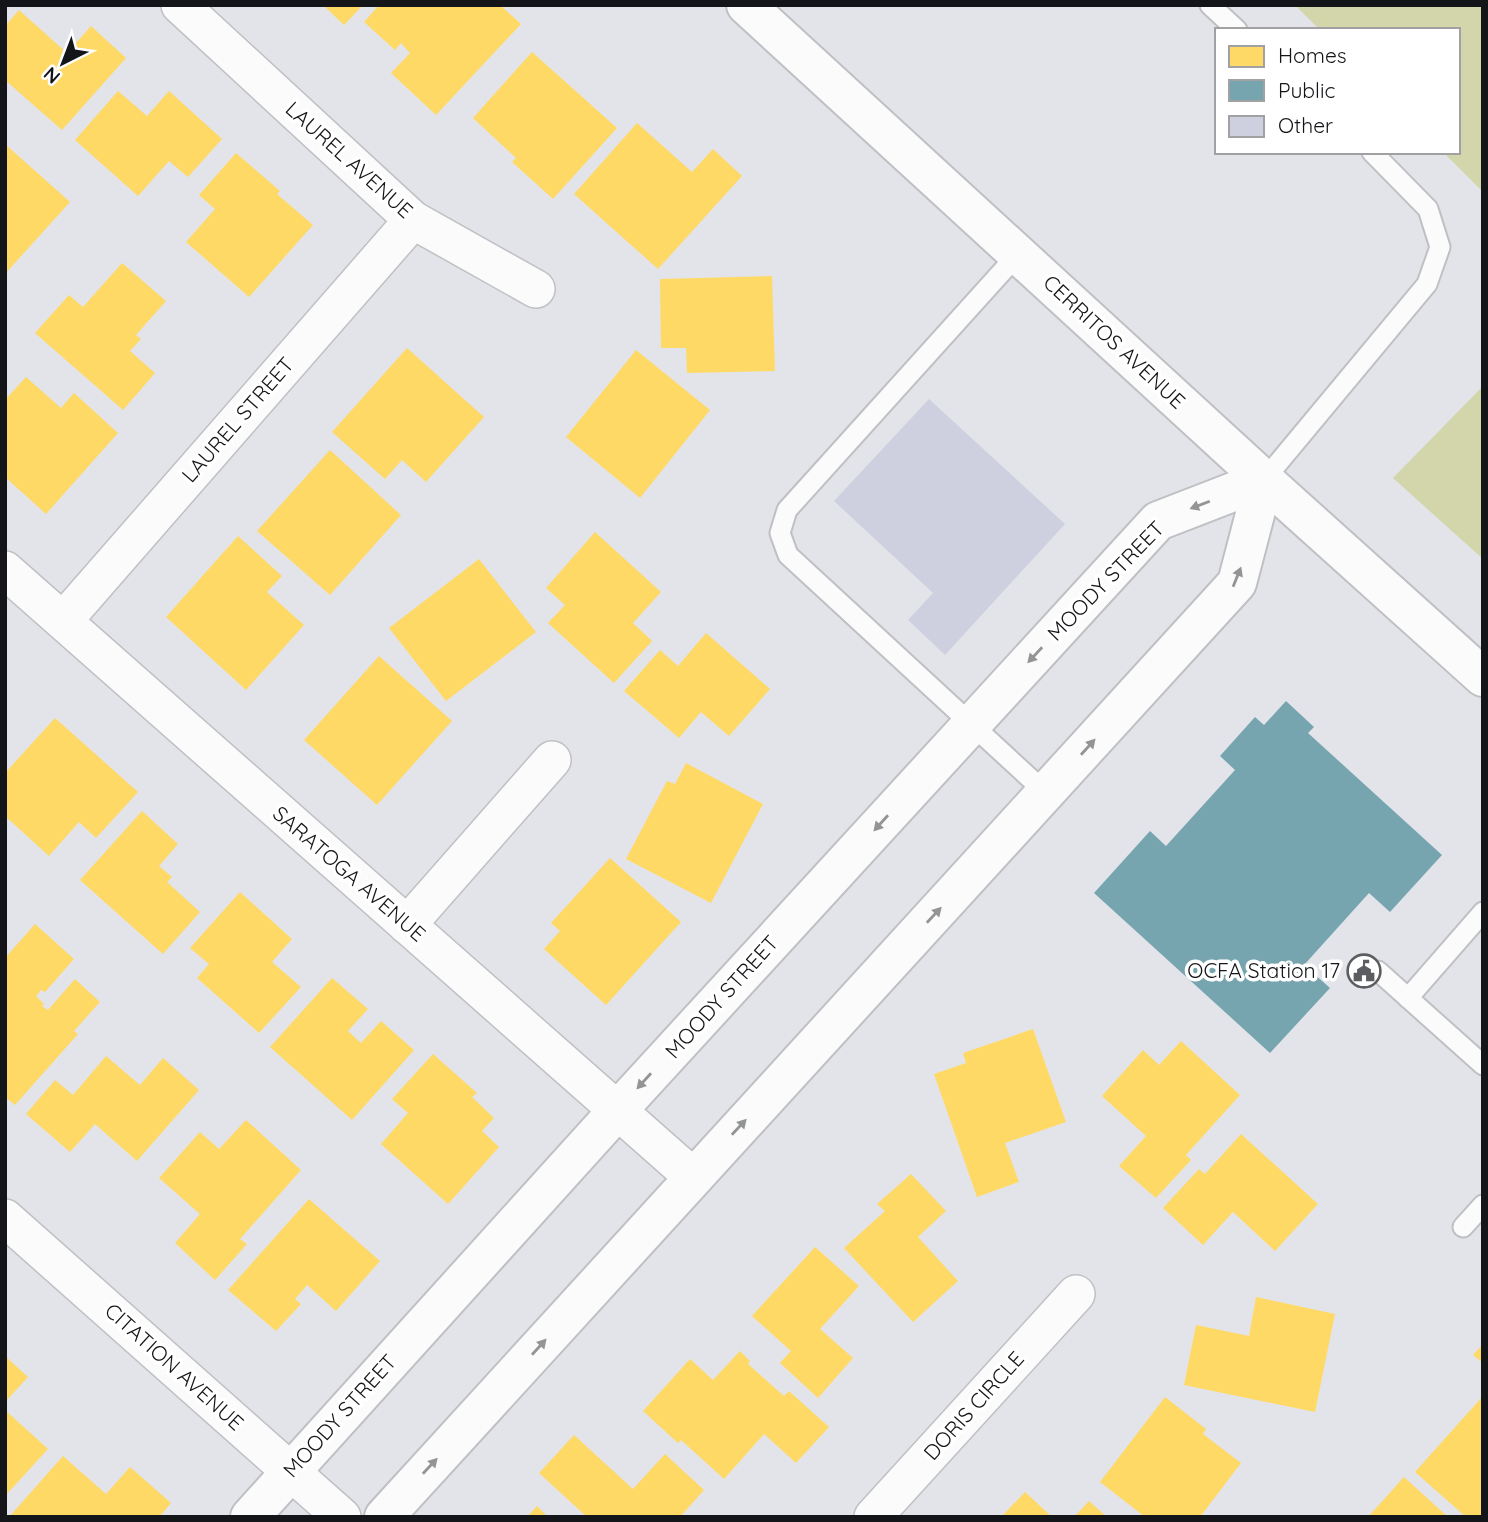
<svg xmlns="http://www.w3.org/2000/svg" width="1488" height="1522" viewBox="0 0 1488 1522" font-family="Quicksand,sans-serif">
  <rect width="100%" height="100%" fill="#e3e4e9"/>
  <g fill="#d3d6ab">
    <path d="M1295,5h188v187l-40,-40h15v-122h-138z"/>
    <path d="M1483,386v173l-90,-81z"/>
  </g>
  <g fill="#ffd966">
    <path d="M323,5h40l-19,20z"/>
    <path d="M379,5h121l21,19 -85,91 -45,-42 19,-20 -9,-10 -6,7 -31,-28z"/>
    <path d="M19,10l48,43 24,-27 35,32 -64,72 -57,-50v-54z"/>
    <path d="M532,52l85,76 -64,71 -41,-37 4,-4 -43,-40z"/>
    <path d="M118,91l29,25 22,-25 53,48 -34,38 -19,-16 -31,35 -63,-56z"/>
    <path d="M637,123l55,49 21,-23 29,27 -84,93 -84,-75z"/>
    <path d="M5,144l65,58 -65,72z"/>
    <path d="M236,153l44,38 -3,3 36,31 -64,72 -63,-55 29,-33 -16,-14z"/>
    <path d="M122,263l44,38 -30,34 5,4 -11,12 25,22 -32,37 -88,-77 34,-38 14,12z"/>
    <path d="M772,276l3,95 -88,2 -1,-25h-25l-1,-69z"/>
    <path d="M407,348l77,69 -58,65 -24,-22 -17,19 -53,-47z"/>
    <path d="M636,350l74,60 -70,88 -74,-61z"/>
    <path d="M26,377l35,31 13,-15 44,40 -72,81 -41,-37v-77z"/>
    <path d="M330,450l71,65 -71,80 -73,-64z"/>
    <path d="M595,532l66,60 -28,31 19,18 -38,42 -66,-60 17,-18 -19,-17z"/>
    <path d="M238,536l44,40 -15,16 37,33 -58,65 -80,-73z"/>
    <path d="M479,559l57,73 -90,69 -57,-73z"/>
    <path d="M706,633l64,56 -41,47 -28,-24 -22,26 -55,-47 36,-41 18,16z"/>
    <path d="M379,656l73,65 -75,84 -73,-65z"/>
    <path d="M55,718l83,74 -42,46 -17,-16 -30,34 -44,-40v-43z"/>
    <path d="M686,763l77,41 -52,99 -85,-44 41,-78 8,3z"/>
    <path d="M142,811l36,33 -19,22 13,11 -5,5 33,30 -37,42 -83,-74z"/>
    <path d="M610,858l71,64 -75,83 -62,-56 16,-18 -9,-8z"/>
    <path d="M240,892l52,47 -20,23 29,25 -42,46 -62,-55 12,-14 -19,-16z"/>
    <path d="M35,924l39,35 -29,33 -4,-2 -5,6 8,8 -2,2 6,4 27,-31 25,23 -26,29 4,3 -63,71 -10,-8v-139z"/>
    <path d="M332,978l36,31 -20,22 13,12 20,-22 33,29 -62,70 -82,-73z"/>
    <path d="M1033,1029l33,93 -61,21 14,39 -42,15 -43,-123 32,-11 -3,-10z"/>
    <path d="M1181,1041l59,54 -54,60 5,5 -35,38 -37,-32 27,-30 -44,-40 41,-46 16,15z"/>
    <path d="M433,1054l44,39 -5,4 22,21 -12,13 17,16 -51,57 -67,-60 27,-31 -16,-14z"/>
    <path d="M106,1056l34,29 23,-27 36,32 -62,71 -42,-37 -25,28 -44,-38 29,-34 18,15z"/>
    <path d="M246,1120l55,50 -61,69 7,5 -32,36 -40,-37 25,-29 -41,-36 41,-46 19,17z"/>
    <path d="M1241,1134l77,70 -43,47 -42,-39 -30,33 -40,-37 36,-39 6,5z"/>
    <path d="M911,1174l35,37 -28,26 40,44 -45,41 -69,-74 41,-37 -8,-7z"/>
    <path d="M309,1199l71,62 -44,50 -29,-26 -12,14 6,5 -25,27 -48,-41z"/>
    <path d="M815,1247l44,39 -39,43 33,29 -35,40 -38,-35 11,-12 -39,-35z"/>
    <path d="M1256,1297l79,17 -20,98 -131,-27 12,-60 53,11z"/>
    <path d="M1483,1344v19l-10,-8z"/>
    <path d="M740,1351l10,10 -2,3 36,32 5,-5 40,36 -33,36 -32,-29 -40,45 -43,-39 -3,3 -35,-32 47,-52 23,21z"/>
    <path d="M5,1356l23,21 -23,25z"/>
    <path d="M1483,1396v121h-17l-51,-45z"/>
    <path d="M1165,1397l41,32 -3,5 38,29 -41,54h-55l-45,-35z"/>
    <path d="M5,1410l43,39 -43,47z"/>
    <path d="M574,1435l59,54 32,-35 39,36 -24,27h-93l-48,-44z"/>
    <path d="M63,1456l43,38 24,-27 41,36 -12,14h-150z"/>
    <path d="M1404,1477l44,40h-80z"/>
    <path d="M1025,1492l27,25h-51z"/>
    <path d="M1089,1501l18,16h-33z"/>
    <path d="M537,1506l11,11h-21z"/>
  </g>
  <path fill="#76a5af" d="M1286,701l28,26 -6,6 134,122 -52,57 -21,-19 -65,72 26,23 -60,65 -176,-160 56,-62 16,15 69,-76 -15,-14 35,-39 9,8z"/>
  <path fill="#ced0df" d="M929,399l136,125 -120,131 -37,-35 25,-27 -99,-92z"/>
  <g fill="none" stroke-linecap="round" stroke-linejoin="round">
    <defs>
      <g id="service">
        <path d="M1210,5l27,25"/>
        <path d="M1018,254l-231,256 -7,23 8,22 258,238"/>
        <path d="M1264,480l163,-196 13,-37 -12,-38 -56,-57"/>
        <path d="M1378,971l105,94"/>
        <path d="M1408,998l75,-86"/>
        <path d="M1463,1227l20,-22"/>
      </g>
      <g id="minor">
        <path d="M180,5l233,215 123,69"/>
        <path d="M5,570l688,607"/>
        <path d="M63,621l350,-401"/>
        <path d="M407,925l145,-165"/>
        <path d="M5,1218l337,299"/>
        <path d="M873,1517l203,-223"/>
      </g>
      <g id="secondary">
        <path d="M746,5l518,475 219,197"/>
        <path d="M250,1517l368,-407 540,-589 106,-41"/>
        <path d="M384,1517l853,-934 27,-103"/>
      </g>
    </defs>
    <use href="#service" stroke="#bfc0c4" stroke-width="23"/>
    <use href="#minor" stroke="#bfc0c4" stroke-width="40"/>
    <use href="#secondary" stroke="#bfc0c4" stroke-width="42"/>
    <use href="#service" stroke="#fbfbfc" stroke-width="19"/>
    <use href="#minor" stroke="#fbfbfc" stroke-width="37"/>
    <use href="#secondary" stroke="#fbfbfc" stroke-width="38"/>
  </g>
  <defs><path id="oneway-solid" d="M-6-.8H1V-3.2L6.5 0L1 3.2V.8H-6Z" transform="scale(1.75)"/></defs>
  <g fill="#939495">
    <use href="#oneway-solid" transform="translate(1200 505) rotate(159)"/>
    <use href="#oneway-solid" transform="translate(1237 577) rotate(-68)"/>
    <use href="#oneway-solid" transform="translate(1035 655) rotate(133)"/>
    <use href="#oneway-solid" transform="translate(1088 747) rotate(-48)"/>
    <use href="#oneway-solid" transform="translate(881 823) rotate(132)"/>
    <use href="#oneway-solid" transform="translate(934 915) rotate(-47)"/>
    <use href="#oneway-solid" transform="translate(644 1081) rotate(132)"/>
    <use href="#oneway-solid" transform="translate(739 1127) rotate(-47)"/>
    <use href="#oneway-solid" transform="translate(539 1347) rotate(-48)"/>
    <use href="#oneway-solid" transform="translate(430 1466) rotate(-47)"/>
  </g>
  <defs>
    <symbol id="civic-ring" viewBox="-11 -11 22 22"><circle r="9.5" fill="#fff" stroke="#5c5d61" stroke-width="1.5"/><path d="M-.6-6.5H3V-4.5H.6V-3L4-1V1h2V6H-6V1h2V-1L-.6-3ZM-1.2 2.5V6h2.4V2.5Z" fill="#5c5d61"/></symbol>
  </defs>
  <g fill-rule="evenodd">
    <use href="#civic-ring" x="1345" y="952" width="38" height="38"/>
  </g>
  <g text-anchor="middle" stroke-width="7" stroke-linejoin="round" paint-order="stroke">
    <g font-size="21" fill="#141518" stroke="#fff">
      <text transform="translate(349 160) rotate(42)" y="7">LAUREL AVENUE</text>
      <text transform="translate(1114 342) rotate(43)" y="7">CERRITOS AVENUE</text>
      <text transform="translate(238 420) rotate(-49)" y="7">LAUREL STREET</text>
      <text transform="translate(1106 581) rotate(-46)" y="7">MOODY STREET</text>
      <text transform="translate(349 874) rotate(41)" y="7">SARATOGA AVENUE</text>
      <text transform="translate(722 997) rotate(-48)" y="7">MOODY STREET</text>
      <text transform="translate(174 1367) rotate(42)" y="7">CITATION AVENUE</text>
      <text transform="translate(974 1406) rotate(-48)" y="7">DORIS CIRCLE</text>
      <text transform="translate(340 1416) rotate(-48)" y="7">MOODY STREET</text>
    </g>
    <g font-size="21" fill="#141518" stroke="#fff" text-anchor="end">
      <text x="1340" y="978">OCFA Station 17</text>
    </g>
  </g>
  <rect width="1488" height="1522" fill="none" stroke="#141518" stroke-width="14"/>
  <rect x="1215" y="28" width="245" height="126" fill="#ffffff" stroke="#a1a1a3" stroke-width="2"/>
  <rect x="1229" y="46" width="35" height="21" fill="#ffd966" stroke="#a1a1a3" stroke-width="2"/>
  <text x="1278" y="63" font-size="21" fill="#141518">Homes</text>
  <rect x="1229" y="80" width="35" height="21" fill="#76a5af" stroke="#a1a1a3" stroke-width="2"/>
  <text x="1278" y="98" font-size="21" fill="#141518">Public</text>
  <rect x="1229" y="116" width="35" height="21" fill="#ced0df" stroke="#a1a1a3" stroke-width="2"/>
  <text x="1278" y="133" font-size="21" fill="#141518">Other</text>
  <g transform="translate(63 63) rotate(222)" stroke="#ffffff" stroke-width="5" paint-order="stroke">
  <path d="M0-5L12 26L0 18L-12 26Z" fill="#141518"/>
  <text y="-10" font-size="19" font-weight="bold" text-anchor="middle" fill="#141518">N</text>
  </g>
</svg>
